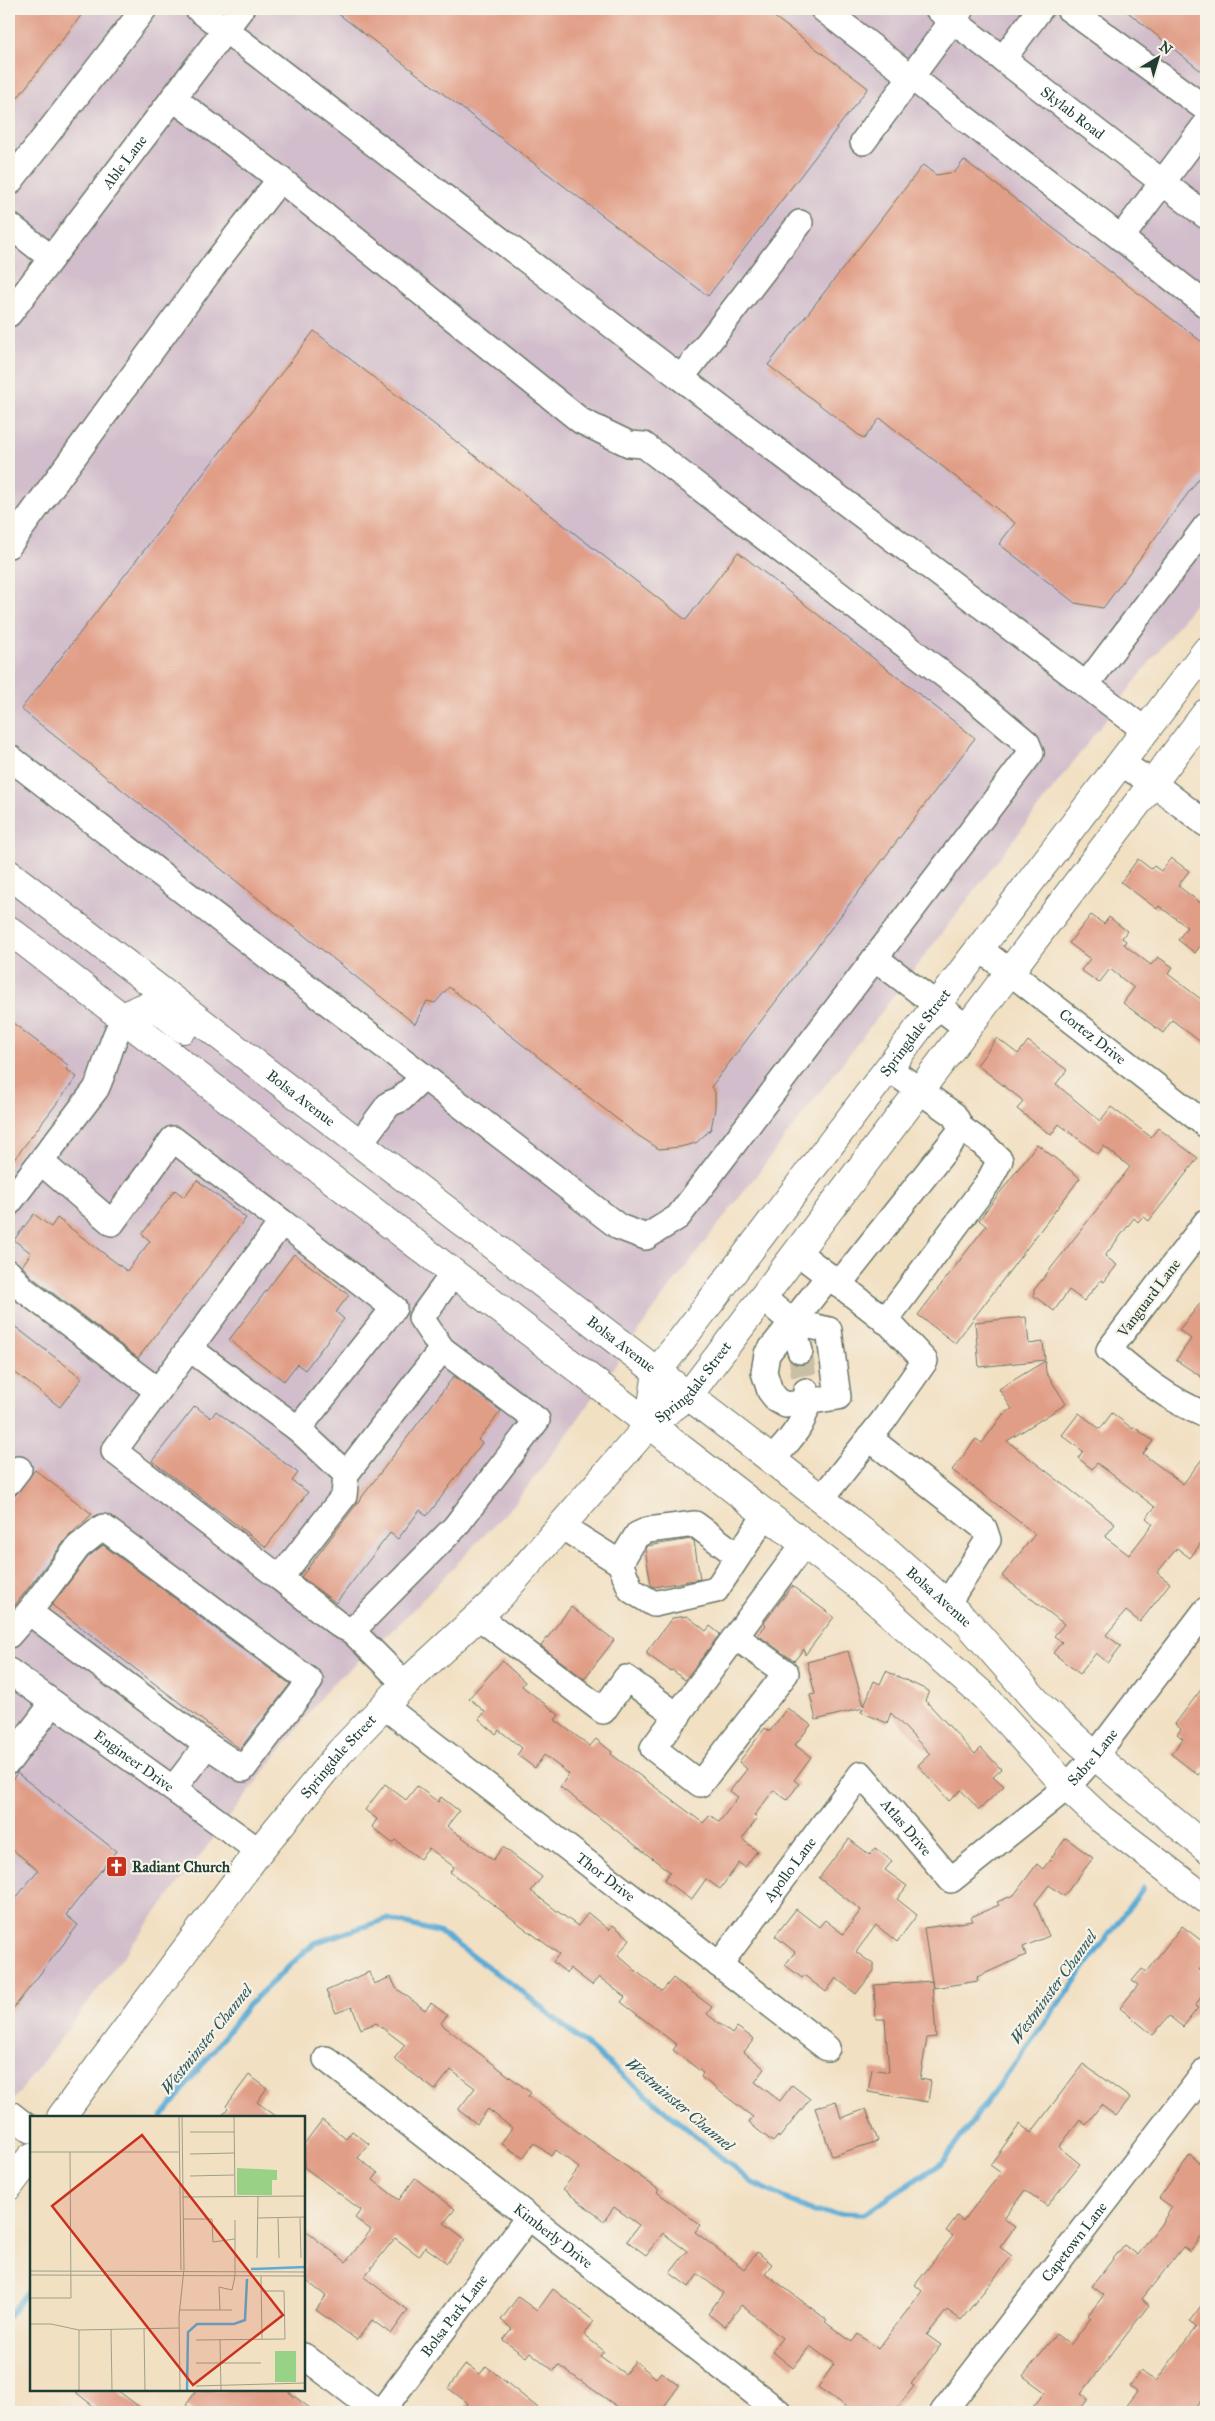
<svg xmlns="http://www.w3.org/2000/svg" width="1215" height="2421" viewBox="0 0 1215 2421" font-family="'IM FELL Great Primer',serif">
  <rect width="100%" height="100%" fill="#f7f3e8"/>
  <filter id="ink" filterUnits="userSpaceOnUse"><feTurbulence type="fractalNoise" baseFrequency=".02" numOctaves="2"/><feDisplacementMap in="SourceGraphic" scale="10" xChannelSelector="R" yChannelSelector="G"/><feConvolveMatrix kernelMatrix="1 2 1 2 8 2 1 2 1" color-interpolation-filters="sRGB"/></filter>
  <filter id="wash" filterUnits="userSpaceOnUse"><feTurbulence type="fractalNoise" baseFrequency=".0096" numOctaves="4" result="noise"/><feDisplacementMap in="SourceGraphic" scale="20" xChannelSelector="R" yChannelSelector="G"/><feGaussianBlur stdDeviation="1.12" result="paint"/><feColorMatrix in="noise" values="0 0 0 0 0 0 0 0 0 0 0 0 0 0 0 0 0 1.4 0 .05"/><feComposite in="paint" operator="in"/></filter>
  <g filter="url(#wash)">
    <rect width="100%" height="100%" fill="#f2e0c3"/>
    <path fill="#d1bdcb" d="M9,9h1197v580l-547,713 -88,127 -56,74 -115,120 -72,65 -319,418z"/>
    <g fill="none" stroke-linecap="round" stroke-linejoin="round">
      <g stroke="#5bacd6" stroke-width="5.5">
        <path d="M162,2117l86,-112 66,-62 73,-24 54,14 83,60 227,189 63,30 50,2 78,-51 201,-275"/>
        <path d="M9,2316l22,-29"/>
      </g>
    </g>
    <g id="blocks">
      <g fill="#e19e87">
        <path d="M9,9h77l-77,100z"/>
        <path d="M332,9h432l104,79 -160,208z"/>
        <path d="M1124,9h82v66z"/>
        <path d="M964,160l242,185v124l-103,139 -28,-5 -76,-59 16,-21 -135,-105 -16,21 -96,-74 155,-200 13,10 19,-3z"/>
        <path d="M314,331l372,289 52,-68 237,186 -264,349 4,5v17l-4,20 -15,14 -16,4 -21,2 -23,-15 -187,-147 -14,16 -8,-2 -12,23 -394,-315z"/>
        <path d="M1171,858l18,13 -11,15 28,21v31l-11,15 -17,-13 9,-13 -28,-21 -2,3 -36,-27 17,-23 13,10 3,-3 7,5z"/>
        <path d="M1091,915l13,9 5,-7 18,14 -5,7 4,3 -2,3 3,3 24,18 7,-8 15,10 -5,7 38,29v43l-34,-26 -9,13 -40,-30 11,-15 -24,-19 -11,14 -18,-13 9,-11 -21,-16z"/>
        <path d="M9,1020l60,46 -3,3 11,8 -68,89z"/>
        <path d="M997,1038l21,16 10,-13 39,29 -11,14 44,37 11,-14 40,30 7,-9 40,30 -49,63 -6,-5 -5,6 -4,-4 -29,38 12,9 -13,17 -3,-2 -17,21 -15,-11 -15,21 -20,-15v-6l96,-123 -26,-21 -6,8 -39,-30 -8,11 -34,-26 6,-7 -2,-3 -44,-34z"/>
        <path d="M1037,1144l43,34 -125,165 -37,-28 68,-89 -7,-6z"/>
        <path d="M197,1180l49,38 -108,140 -105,-80 -11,-12 9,-13 -17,-13 20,-26 17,13 6,-9 70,53 23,-30 -8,-7 33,-44 9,7z"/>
        <path d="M294,1254l55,41 -13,17 8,7 -39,51 -8,-6 -13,17 -55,-41z"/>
        <path d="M1206,1296v84l-30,-20 15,-21 -12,-9z"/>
        <path d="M1026,1317l3,27 14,-2 2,18 -66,7 -4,-45z"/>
        <path d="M9,1322l73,56 -22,29 -51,-39z"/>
        <path d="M1045,1361l1,11 20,32 -59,37 108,83 -10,13 24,18 24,-31 -7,-6 9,-11 -58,-44 -5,6 -14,-11 5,-7 -21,-16 17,-22 21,16 12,-16 21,16 1,-2 19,14 -10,13 40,30 23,-30v82l-16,22 -13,-10 -20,25 13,10 -13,17 -17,22 -14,-11 -20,24 15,11 -13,17 -12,-10 -16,21 -27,-21 9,-11 -8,-6 10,-12 -62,-48 33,-42 -83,-64 24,-31 6,4 22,-30 8,-4 -13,-20z"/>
        <path d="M454,1376l47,35 -23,29 4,3 -55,73 -7,-6 -22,29 -8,-6 -54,70 -35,-26z"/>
        <path d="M195,1406l16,12 5,-7 82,62 -6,8 16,11 -42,55 -114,-86z"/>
        <path d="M35,1470l57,44 -25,24 -58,75v-110z"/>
        <path d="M691,1539l3,2 6,38 -46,8 -3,-2 -6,-36 2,-3z"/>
        <path d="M103,1545l187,139 -50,65 -188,-144 36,-48z"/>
        <path d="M792,1586l42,31 -29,38 -1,-6 -10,12 -36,-26 8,-10 -2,-2z"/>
        <path d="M571,1607l43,33 -30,39 -43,-33z"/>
        <path d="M687,1616l19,15 4,-5 10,8 -35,46 -13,-10 -2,1 -23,-17v-3l25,-33z"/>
        <path d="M848,1651l16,55 10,-25 6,3 6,-13 43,20 -4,9 50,54 6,-6 20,21 -8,7 11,10 -25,24 -18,-20 -12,11 -31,-36 12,-11 -39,-41 -4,10 -26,-11 2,-4 -47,12 -6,-25 5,-1 -8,-32z"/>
        <path d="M502,1661l23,21 -3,4 37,29 -4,5 35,26 6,-7 16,13 -1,2 92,69 7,-8 9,7 19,-25 -8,-6 17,-22 -8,-7 26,-34 5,3 17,-23 24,17 -16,20 16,12 -17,23 5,4 -12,16 -13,-10 -20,26 3,3 -15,20 15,12 -12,16 -6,-4 -19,26 -14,-10 -15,21 -27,-20 6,-8 -110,-85 9,-13 -25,-19 -9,13 -18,-13 5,-7 -23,-18 -3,4 -17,-15 6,-7 -16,-14z"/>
        <path d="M1206,1683v81l-8,11 -27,-21 12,-15 -6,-5 4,-5 -6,-5z"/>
        <path d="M17,1773l99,78 -50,64 12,10 -69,89v-107l29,-37 -29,-23v-63z"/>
        <path d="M385,1784l21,16 11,-14 21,16 3,-5 18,14 -12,15 46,34 10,-13 39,30 -11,14 26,20 21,15 10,-13 21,17 4,-5 17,14 -12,16 19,17 25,19 11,-13 39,29 -5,7 25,20 5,-7 17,12 -10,13 21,17 -10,13 25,19 12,-16 18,14 -31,39 -1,-2 -5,6 -24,-19 4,-6 -52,-40 2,-4 -30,-23 4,-5 -56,-43 4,-5 -26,-20 -7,8 -22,-17 -3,5 -14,-11 6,-8 -109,-82 4,-5 -25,-19 -9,11 -25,-19 -3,3 -20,-16 5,-8 -12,-9z"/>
        <path d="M1066,1838l27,20 -29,38 -15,-11 -14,18 14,33 -26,11 3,8 -49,22 1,4 -45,7 -9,-60 49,-7 -2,-4 28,-12 -2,-3 17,-7 23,-31 6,5z"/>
        <path d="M849,1839l21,16 5,-7 17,13 -7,9 22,16 -10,13 20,16 -20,27 -21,-17 -20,27 18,13v6l-18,23 -20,-16 -10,14 -22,-17 -2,3 -17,-13 10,-13 -20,-16 21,-27 23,18 6,-7 18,14 18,-24 -42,-32z"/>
        <path d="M1182,1926l24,18v16l-7,10 7,6v14l-11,16 3,2 -15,19 -14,-11 -16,19 -33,-27 18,-23 -6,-4 10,-12 4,3z"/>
        <path d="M369,1972l5,12 17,-7 5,11 29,22 6,-7 16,12 -6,8 4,4 86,66 -3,3 131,94 -2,2 43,33 -5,7 49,37 13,-17 15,12 -7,9 62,47 -2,2 27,20 6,-8 20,15 44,-58 -7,-6 38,-49 -7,-5 11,-15 6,5 38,-48 -11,-8 30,-41 11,9 52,-69 47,34 -14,18 -15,-11 -15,20 -6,-5 -21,27 21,17 -33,42 -22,-16 -21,29 11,8 -15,20 12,9 -51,64 -14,-10 -20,25 14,10 -30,39 3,2 -20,26h-41l-35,-25 16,-23 -24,-18 -17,22 -21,-17 10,-13 -41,-33 -16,22 -17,-13 15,-21 -25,-19 -9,13 -19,-14 17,-22 -24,-18 -17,22 -19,-14 12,-16 -25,-18 -10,14 -41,-32 16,-21 -23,-18 -5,6 -17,-13 -11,15 -22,-15 11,-15 -24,-19 -11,15 -19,-14 17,-22 -24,-18 -16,20 -41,-31 11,-14 -29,-22 -15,6 -9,-22 -16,6 -10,-22z"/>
        <path d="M932,1981l4,56 -9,1 -7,41 11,2 -3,21 -60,-10 4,-23 17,3 -4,-53h-9l-2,-34z"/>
        <path d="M249,2075l18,13 -10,14 20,15h-56l7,-9 -2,-2z"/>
        <path d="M836,2101l5,17 25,-9 12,32 -46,15 -17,-48z"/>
        <path d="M322,2120l24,19 6,-8 17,13 -11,14 20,15 -5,7 26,20 16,-22 40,31 -11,14 21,16 -18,24 -22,-16 -6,9 -24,-18 -12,15 -19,24 44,33 -17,24 -19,-14 -15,20 -41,-30 10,-14 -22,-17v-49l42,32 25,-32 -16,-12 6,-8 -57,-43v-23z"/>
        <path d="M1190,2155l16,12v64l-16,21 -7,-5 -41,52 7,6 -68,89 7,5 -10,13h-49l16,-20 -22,-16 33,-42 14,11 21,-27 -3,-3 16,-20 -12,-9 32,-41 14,10 23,-31 11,-17 -13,-9z"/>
        <path d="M553,2289l41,32 -10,14 20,16 -4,5 25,18 10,-13 21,17 5,-6 18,14 -19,26h-35l-67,-47 -4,6 -24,-19 -4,5 -23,-17 9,-11 -11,-9 17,-23 19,14z"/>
        <path d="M1206,2299v95l-14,18h-71l16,-21 -7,-5 10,-15 16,10 40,-54 -7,-5z"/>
        <path d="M466,2364l14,10 6,-8 57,46h-82l7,-9 -20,-15z"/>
        <path d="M73,2390h44l29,22h-45z"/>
        <path d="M197,2390h89l29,22h-120l-9,-7z"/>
      </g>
    </g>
  </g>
  <g filter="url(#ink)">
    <use href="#blocks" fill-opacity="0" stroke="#697666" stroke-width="1"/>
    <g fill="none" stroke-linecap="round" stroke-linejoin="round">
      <path stroke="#c8bfa6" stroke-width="25" stroke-dasharray="25 12" stroke-linecap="butt" d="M800,1351l6,40"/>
      <defs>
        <g id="minor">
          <path d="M198,9l483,369 119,-155"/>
          <path d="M823,9l88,68 -48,65"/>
          <path id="s1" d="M938,9l268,207"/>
          <path d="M961,9l-50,68 210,161 85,-114"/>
          <path d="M1069,9l137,100"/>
          <path d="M1003,59l37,-50"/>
          <path d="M9,183l135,-174"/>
          <path d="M9,225l42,33"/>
          <path d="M1121,238l85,67"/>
          <path id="s2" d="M9,314l232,-305"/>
          <path d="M681,378l405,307"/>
          <path d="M9,545l208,-284 63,-82 -107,-81"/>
          <path d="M1146,731l-60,-46 120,-159"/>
          <path d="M9,757l610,470 27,10 32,-20 353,-464 -4,-10 -62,-52 -321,-246 -15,-1 -48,-23 -301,-242"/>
          <path d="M1122,764l31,19 53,41"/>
          <path id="s3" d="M979,948l227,177"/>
          <path d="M875,958l92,70"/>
          <path d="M360,1143l29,-39 12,-5 22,-21"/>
          <path d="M41,1162l71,61 61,-84 109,83"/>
          <path d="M9,1203l87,-114c11,-23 14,-47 27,-69"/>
          <path d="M1206,1222l-97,128c32,27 58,49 97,65"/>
          <path d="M797,1252l42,32"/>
          <path d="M9,1273l14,16 135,102 124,-169 112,86 -96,121 -109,-81"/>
          <path d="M763,1298l29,24 37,8 9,67 -52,8 -9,-5 -7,-9 -6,-19 3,-18 62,-78"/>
          <path d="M885,1321l104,-140 11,-21 -18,-17 -20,-14 -8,-14 -66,-47"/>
          <path d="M792,1322l8,29"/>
          <path d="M442,1349l-21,-31 32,-44"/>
          <path d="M158,1391l-44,60 166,127"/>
          <path d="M298,1429l48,45 96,-125 95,71 -82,107 -103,104 -13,-6 -59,-47 64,-82 2,-22"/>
          <path d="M869,1438l115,90 4,12 -41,64"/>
          <path d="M772,1460c18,-21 39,-39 34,-69"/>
          <path d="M9,1482l10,-13"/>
          <path d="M821,1499l62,-78 42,-60 -35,-37 -51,-40 123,-155"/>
          <path d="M561,1526l59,37 11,27 23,14 62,-14 50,-76"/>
          <path d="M620,1563l17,-28 11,-5 47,-6 43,32"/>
          <path d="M479,1617l124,94 23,-33 52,38"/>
          <path d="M352,1631l53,53"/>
          <path d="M9,1635l20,-23"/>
          <path d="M736,1637l50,36 -86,111 -47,-36 151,-204"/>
          <path id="s4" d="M9,1671l250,180"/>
          <path id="s5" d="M384,1706l443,342"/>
          <path d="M9,1761l44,-58"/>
          <path d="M173,1789l34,-44 36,24 67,-88 -207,-154 -25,20 -49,65 178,133"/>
          <path id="s6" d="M719,1965l142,-191 90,106 116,-93 28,-31 111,-146"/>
          <path id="s7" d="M326,2059l453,353"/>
          <path d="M9,2113l22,17"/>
          <path d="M304,2356l73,56"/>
          <path id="s8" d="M381,2412l147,-194"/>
          <path id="s9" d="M943,2412l263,-341"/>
        </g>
        <g id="major">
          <path id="s10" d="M9,874l763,586 114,90 61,54 21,19 75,86 52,47 111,92"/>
          <path d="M9,930l850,656 126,111 82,90 33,31 106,81"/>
          <path d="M123,1020c26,-24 37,-10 60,9"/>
          <path id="s11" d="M649,1425l8,-53 549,-721"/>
          <path id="s12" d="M61,2117l198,-266 81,-99 65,-68 95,-88 149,-171 39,-29 518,-683"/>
          <path d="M9,2186l22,-29"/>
        </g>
      </defs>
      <use href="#minor" stroke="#697666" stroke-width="28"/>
      <use href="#major" stroke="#697666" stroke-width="30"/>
      <use href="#minor" stroke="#fff" stroke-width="25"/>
      <use href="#major" stroke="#fff" stroke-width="28"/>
    </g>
  </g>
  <defs>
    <symbol id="church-square" viewBox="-11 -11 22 22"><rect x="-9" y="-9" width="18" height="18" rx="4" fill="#c8321e" stroke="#f7f3e8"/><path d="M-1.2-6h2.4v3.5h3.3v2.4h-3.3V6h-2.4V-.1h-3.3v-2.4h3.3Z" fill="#fff"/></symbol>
  </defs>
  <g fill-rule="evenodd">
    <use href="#church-square" x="104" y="1854" width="25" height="25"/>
  </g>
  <g text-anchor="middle" stroke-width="4.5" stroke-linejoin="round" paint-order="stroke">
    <g font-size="15" fill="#1f3d34" stroke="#f7f3e8">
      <text dy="5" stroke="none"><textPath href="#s1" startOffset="170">Skylab Road</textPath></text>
      <text dy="5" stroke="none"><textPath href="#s2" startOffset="191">Able Lane</textPath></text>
      <text dy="5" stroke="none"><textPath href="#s11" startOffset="480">Springdale Street</textPath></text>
      <text dy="5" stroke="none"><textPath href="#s3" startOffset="144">Cortez Drive</textPath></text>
      <text dy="5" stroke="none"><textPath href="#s10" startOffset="368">Bolsa Avenue</textPath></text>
      <text transform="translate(1149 1298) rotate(-53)" y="5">Vanguard Lane</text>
      <text dy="5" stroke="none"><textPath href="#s10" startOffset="772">Bolsa Avenue</textPath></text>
      <text dy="5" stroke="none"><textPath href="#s12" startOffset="972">Springdale Street</textPath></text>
      <text dy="5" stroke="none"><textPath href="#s10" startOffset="1178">Bolsa Avenue</textPath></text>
      <text dy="5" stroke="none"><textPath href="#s12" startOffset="455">Springdale Street</textPath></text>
      <text dy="5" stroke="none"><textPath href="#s6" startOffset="565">Sabre Lane</textPath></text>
      <text dy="5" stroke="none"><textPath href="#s4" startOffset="154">Engineer Drive</textPath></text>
      <text dy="5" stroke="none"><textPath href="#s6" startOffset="308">Atlas Drive</textPath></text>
      <text dy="5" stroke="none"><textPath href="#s6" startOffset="119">Apollo Lane</textPath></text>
      <text dy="5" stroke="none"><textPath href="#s5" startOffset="280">Thor Drive</textPath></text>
      <text dy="5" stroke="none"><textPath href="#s7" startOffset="288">Kimberly Drive</textPath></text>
      <text dy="5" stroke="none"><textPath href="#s9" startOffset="215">Capetown Lane</textPath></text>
      <text dy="5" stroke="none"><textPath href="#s8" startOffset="121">Bolsa Park Lane</textPath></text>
    </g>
    <g font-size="15" font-weight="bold" fill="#1f3d34" stroke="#f7f3e8" text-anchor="start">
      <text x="132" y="1872">Radiant Church</text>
    </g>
    <g font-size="16" font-style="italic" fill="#2e595c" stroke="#f7f3e8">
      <text transform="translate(1053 1987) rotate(-54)" y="6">Westminster Channel</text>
      <text transform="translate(206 2039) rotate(-51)" y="6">Westminster Channel</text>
      <text transform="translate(680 2104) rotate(40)" y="6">Westminster Channel</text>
    </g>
  </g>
  <g transform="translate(30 2116)">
    <rect width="275" height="275" fill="#f2e0c3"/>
    <path d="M207,52l40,2v10h-5v15h-35zM245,235h21v31h-21z" fill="#98d286"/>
    <path fill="none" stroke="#5bacd6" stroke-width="2.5" d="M221,153l54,-2M157,275l1,-59 9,-8h37l11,-4 2,-41"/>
    <path fill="none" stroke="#9e9f8a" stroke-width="1" d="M149,0l2,154M204,0l1,80M160,16h44M0,36h149M160,38l44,-1M160,60l44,-1M153,81l122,-1M227,102l48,-1M248,102l1,40M270,102l1,40M153,103h29l1,23 22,-3M227,142l1,-62M0,155l275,1M0,159l275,1M231,160l1,63M0,182h41l-1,-146M150,194h52M190,194l-1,-23 13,3 3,-14v-56M0,208h21l28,6 100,-2M81,213l1,62M114,213l1,62M49,214v61M166,224l89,-1 -1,-48h-22M190,224l1,51M166,247h65M166,270l109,-3M150,275l-1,-75 5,-47 -2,-153"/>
    <path fill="#c8321e" fill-opacity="0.15" stroke="#c8321e" stroke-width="2.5" d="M112,19l141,180 -90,70 -141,-179z"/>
    <rect width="275" height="275" fill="none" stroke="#1f3d34" stroke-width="2.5"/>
  </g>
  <rect width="1215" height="2421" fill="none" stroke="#f7f3e8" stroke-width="30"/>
  <g transform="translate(1158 58) rotate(38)" stroke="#f7f3e8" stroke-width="4" paint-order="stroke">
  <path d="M0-4L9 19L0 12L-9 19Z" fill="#1f3d34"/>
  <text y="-8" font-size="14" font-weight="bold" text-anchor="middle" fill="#1f3d34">N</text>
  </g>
</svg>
